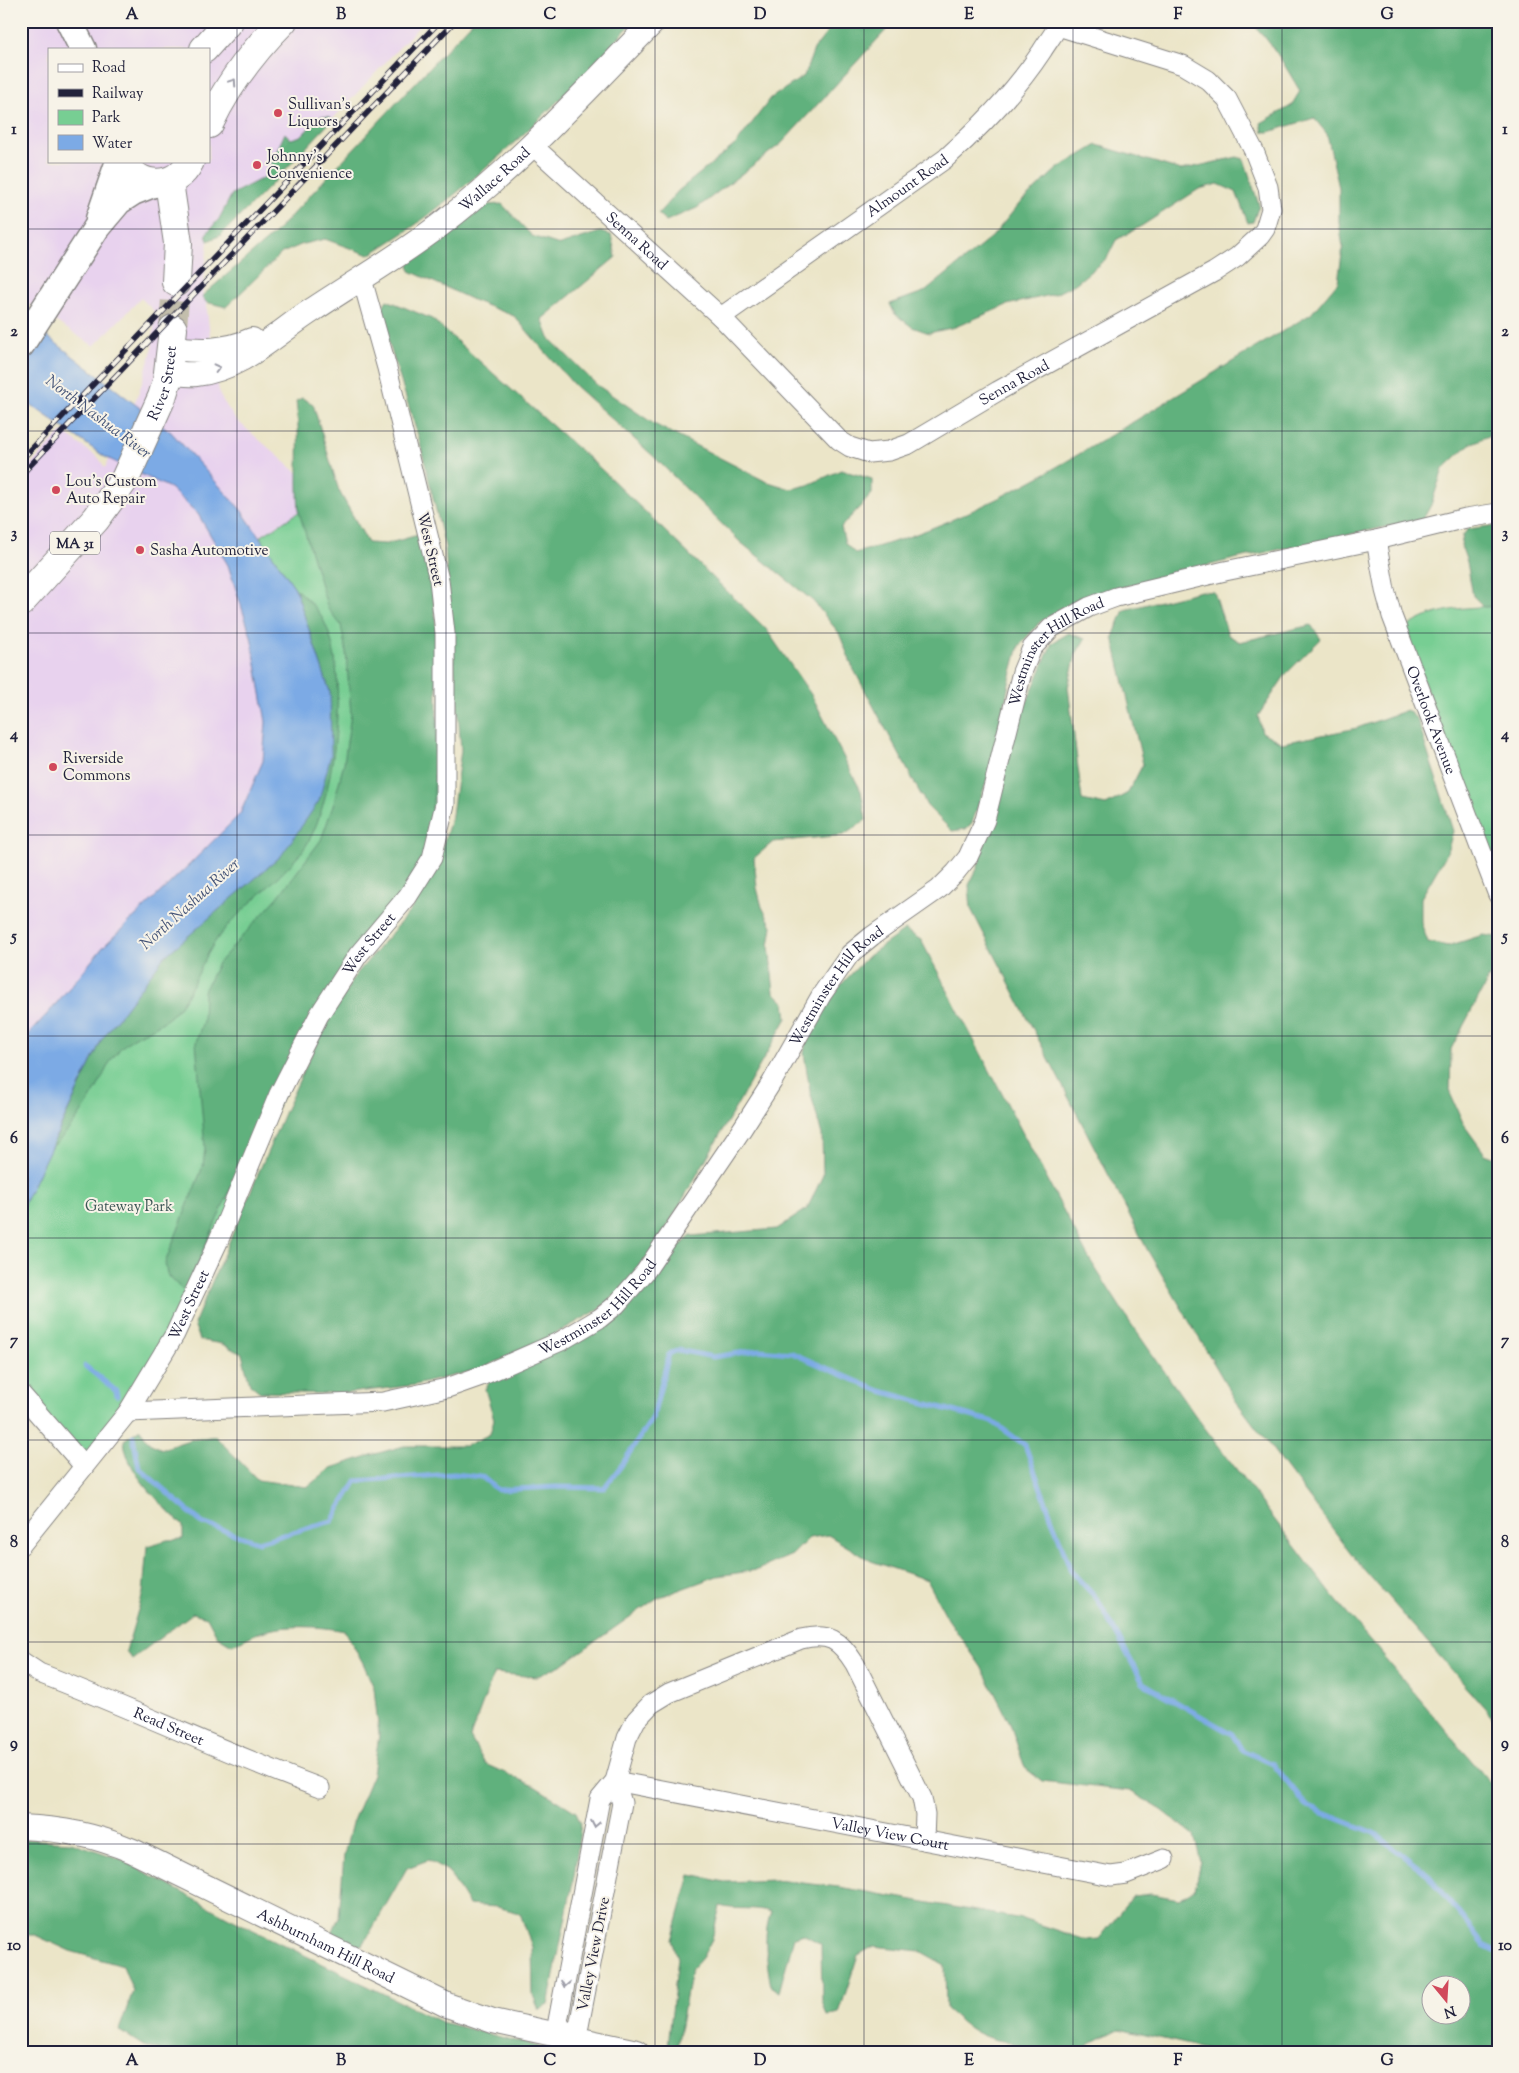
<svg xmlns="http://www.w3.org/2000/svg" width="1519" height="2073" viewBox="0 0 1519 2073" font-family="'Sorts Mill Goudy',serif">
  <rect width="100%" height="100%" fill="#f7f3e8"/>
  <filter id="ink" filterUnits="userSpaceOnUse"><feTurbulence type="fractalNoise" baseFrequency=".02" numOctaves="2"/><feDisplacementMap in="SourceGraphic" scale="10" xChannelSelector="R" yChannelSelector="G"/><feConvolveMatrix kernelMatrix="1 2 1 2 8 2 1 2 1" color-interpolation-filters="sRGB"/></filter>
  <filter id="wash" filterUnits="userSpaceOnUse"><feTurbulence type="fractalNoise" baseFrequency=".0096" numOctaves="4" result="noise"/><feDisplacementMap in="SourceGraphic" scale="20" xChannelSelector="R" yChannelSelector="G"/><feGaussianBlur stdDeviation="1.12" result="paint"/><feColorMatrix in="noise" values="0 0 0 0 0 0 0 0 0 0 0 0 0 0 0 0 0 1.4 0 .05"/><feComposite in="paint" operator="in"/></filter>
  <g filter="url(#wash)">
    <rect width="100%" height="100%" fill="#ebe5c8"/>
    <path fill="#e8d2ee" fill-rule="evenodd" d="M21,21h403l-151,162 -52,52 -13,6 -6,55 4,6 7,58 7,36 15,23 64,55v38l-39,25 -32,28 23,71 15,86 -3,39 -23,53 -51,51 -85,81 -54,65 -29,31v-567l41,-43 37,26 6,10 34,-76 13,-42 3,-36 -2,-4 -12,-12 -47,48 -67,-43 -6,-6zM49,49h160v112h-160z"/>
    <g fill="#77ce93" stroke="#4c7867">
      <path d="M339,491l50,90 56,157 -13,120 -113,157 -144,319 -91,132 -63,-72v-184l81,-171 179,-183 14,-268 -35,-51 39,-25z"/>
      <path d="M1498,606v275l-94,-252c31,-21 57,-21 94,-23z"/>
    </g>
    <g fill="#61b17d" stroke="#426a5c" fill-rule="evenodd">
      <path d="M473,21h161c-64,71 -132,138 -208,196 -18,14 -38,26 -57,38l-44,-16 -22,5 -21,9 -56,54 -20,-5 -4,-6 71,-61z"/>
      <path d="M836,21h62l-10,7 -106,115 -85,65 -31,13 -8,-7 20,-23 58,-47 35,-46 33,-22 10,-27z"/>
      <path d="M1249,21h249v411l-28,12 -27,25 -12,36 -8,14 -189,40 -155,39 -39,24 -21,24 -10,37 -15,77 -22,63 -6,6 -14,2 -25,-25 -74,-138 -14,-35 -26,-32 -74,-60 -87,-86 -78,-70 -60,-69 -39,-15 -65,-30 -1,-8 78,-58 15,-1 30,32 28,9 40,-13 11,3 5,22 -74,62 7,19 48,47 57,39 111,57 26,8 17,-4 33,-15 31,9v15l-31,33 4,16 10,10c100,-25 190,-78 278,-131 59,-36 119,-72 178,-108l27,-32 5,-35 -4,-24v-35l-12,-54 -13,-16 -45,14h-6l-2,-9 30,-17 9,-15c-15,-25 -29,-51 -51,-70z"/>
      <path d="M321,116l9,1 2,3 -59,63 -52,52 -13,6 -2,-7 13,-15 13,-25 33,-17 20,-44 6,6 10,-3z"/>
      <path d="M1097,145l84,25 56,-13 7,2 15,46 -6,17 -5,1 -12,-31 -18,-8 -19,5 -56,36 -27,15 -9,18 -32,26 -20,10 -48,11 -52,22 -26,6 -17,-6 -17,-13 -5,-10 36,-13 66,-54 28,-34 37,-34z"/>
      <path d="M387,300l45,19 169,150 165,160 46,67 49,95 5,29 -22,15 -71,7 -19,16 3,30 5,19 10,19 -3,20 5,46 11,11 2,15 -124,216 -34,50 -31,26 -66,37 -55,23 -62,15 -75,9 -80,-2 -10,-8 -8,-30 -20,-10 -22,-4 -6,-16 91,-213 32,-69 37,-65 56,-66 26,-42 16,-54 9,-65 -16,-203 -26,-108 -37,-118 1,-15z"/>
      <path d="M302,398l11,6 26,87 29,52 18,1 32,-9 5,6 9,39 4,46 1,79 -3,89 -9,60 -160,257 -77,174 -6,5 -15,-16 -2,-11 38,-97 2,-18 -9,-106 7,-21 1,-30 14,-28 60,-66 43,-57 12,-34 11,-43 7,-49 -5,-62 -5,-27 -13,-16 -29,-97c-3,-37 2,-74 -3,-111z"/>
      <path d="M1498,525v81l-14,1 -11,-11 -6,-34 -6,-17 2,-10 5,-6z"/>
      <path d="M295,588c8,8 18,16 24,25 6,8 12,24 14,35 12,48 0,165 -32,205 -24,29 -58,53 -82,83 -17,22 -26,58 -46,78 -17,17 -44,20 -58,41 -8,10 -12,22 -18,33 -13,22 -27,43 -46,60l51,-109 62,-82 117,-101 49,-164z"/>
      <path d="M1201,591l13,1 14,43 12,7 71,-17 10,14 -35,35 -28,42 4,16 20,11 75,-15 50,-18 10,9 36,112 -6,22 -26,45v25l7,19 20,4 35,-11 15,2v24l-47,88 -1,44 14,32 21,29 13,5v564l-138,-158 -124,-164 -88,-150 -177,-342 -2,-24 8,-16 14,-46 25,-95 36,-85 17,-10 16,6 -9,15 -8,33 14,113 24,5 22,-12 15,-29 -30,-127 11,-27z"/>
      <path d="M905,930l16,10 166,315 42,66 66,94 137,180 166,197v260h-277l-102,-23 -29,15 -6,8h-53c-13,-12 -31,-9 -47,-16 -15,-6 -26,-17 -38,-27l-1,-44 -25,-14 -46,-5 -16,9 -19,58 -12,3 -5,-15 -1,-57 -18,-10 -9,3 -15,55 -8,-5c-4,-25 -9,-51 0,-75 -17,-6 -34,-1 -51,-6l-8,33 -10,19 -11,12 -14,77 -9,-1 10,-88 -6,-18 18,-65 35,7 50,-2 64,7 183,32 64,21 13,-1 34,-43 18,-2 28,5 16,-10 6,-27 -7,-27 -32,-25 -32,-19 -88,-10 -17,-13 -16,-47 -27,-53 -34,-49 -21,-39 -56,-19 -43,-26 -19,3 -17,17 -35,15 -40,6 -60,22 -94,66 -27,13 -42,-4 -24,64 15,27 51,23 40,25 5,11 -7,53 -26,129 -9,5 -6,-15 -1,-48 -12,-34 -23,-6 -28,-2 -21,-34 -20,-11 -21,8 -44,77 -21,1 -12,-8 9,-21 5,-62 8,-32 21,-49 6,-39 -5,-47 -11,-25 -18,-32c-26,-5 -58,-7 -84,1 -10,3 -19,9 -29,13l-15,-9 -10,-19 -14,-4 -61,46 -6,-8 17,-58 4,-47 20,-6 16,-1v-13c-22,-24 -57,-52 -59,-86l16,-11 9,14 13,6 27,-9 26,-4 43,44 49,7 24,-19 37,-12 36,-10h62l24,-12 4,-15 -9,-30 4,-7 103,-52 45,-34 31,-40 23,-20 86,-7 30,-20 16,-34 -1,-40 -12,-44 -6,-38 3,-16 32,-50 29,-31zM1432,1986h30v30h-30z"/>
      <path d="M21,1839l50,3 50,17 108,59 212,104 119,30h-397l-21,-7 -23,-15 14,-39 -10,-25 -53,-15 -35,-16h-14z"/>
    </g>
    <path fill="#7caae5" stroke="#4f6690" d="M21,316l150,116 70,78 54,78 35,104 1,63 -12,46 -38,55 -117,101 -62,82 -81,171v-168l29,-31 54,-65 85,-81 51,-51 23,-53 3,-39 -15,-86 -23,-71 -30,-51 -28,-26 -65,-31 -84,-59z"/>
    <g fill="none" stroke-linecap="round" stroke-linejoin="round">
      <g stroke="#7caae5" stroke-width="5">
        <path d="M85,1366l31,25 1,5"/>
        <path d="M133,1436l6,32 63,55 56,19 74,-21 24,-40 98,-7 28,3 16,13 58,-3 48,1 17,-22 32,-49 16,-63 9,-4 35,7 46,-7 33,3 85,37 116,32 32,23 46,126 27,29 45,83 89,51 10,16 31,14 35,43 66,26 56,43 53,69 15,7"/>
      </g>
    </g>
  </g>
  <g filter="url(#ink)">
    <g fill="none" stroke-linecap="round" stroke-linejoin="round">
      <path stroke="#c3beac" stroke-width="28" stroke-dasharray="28 14" stroke-linecap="butt" d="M173,329l3,-47"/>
      <defs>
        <g id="minor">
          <path id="s1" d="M532,145l189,172 118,123 11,7 19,6 20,-2 20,-7 89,-53 216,-119 23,-15 23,-21 5,-7 6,-20 -3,-22 -14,-36 -27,-52 -19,-19 -25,-15 -125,-39"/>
          <path id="s2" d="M721,317l224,-158c37,-33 70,-67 97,-108 6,-10 14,-19 18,-30"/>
          <path id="s3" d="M1376,540l9,50 7,26 106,279"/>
          <path d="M21,1394l63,72"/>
          <path id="s4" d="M128,1412l255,-10 64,-14 34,-12 80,-35 39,-23 16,-13 29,-33 97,-143 30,-47 50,-88 28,-40 22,-18 67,-47 16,-16 13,-16 17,-37 37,-148 10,-24 19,-20 38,-21 27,-10 109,-26 151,-31 90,-22 32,-5"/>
          <path id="s5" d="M21,1545l107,-133 47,-78 42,-90 62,-150 40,-79 39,-60 50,-59 24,-38 13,-54v-171l-6,-53 -52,-212 -25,-89"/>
          <path id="s6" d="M21,1661l18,12c95,36 186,80 281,115"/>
          <path d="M615,1781l7,22 -43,223 -13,11 -8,-16 42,-222 15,-18 12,-43 9,-18 15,-16 18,-11 132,-54c28,-7 39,1 54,25l67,134 3,16 -1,26"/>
          <path id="s7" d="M615,1781l496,95 15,-2 38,-15"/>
        </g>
        <g id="tertiary">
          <path d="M172,348c29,3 53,4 80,-8"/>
          <path id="s8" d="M169,373c9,0 18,2 27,1 47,-5 80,-41 118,-65 42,-28 86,-53 126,-84 79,-60 145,-134 214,-204"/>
          <path id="s9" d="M21,1827c42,2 74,8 112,24l314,154 46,16 144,31"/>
        </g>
        <g id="secondary">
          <path d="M69,21l14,28"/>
          <path d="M99,219l20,-58"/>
          <path d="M21,345l76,-118 22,-26 14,-9 20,-8"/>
        </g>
        <g id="trunk">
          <path d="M204,49l25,-28"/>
          <path d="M209,124c18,-38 44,-73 74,-103"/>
          <path d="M124,161c13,29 53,29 66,0"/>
          <path d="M169,182l9,61 -2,39"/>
          <path id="s10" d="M21,602l75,-83 29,-40 37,-82 5,-16 6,-52"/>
        </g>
      </defs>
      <use href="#minor" stroke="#868482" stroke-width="21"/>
      <use href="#tertiary" stroke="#868482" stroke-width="26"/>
      <use href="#secondary" stroke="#868482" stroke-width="29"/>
      <use href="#trunk" stroke="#868482" stroke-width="30"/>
      <use href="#minor" stroke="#fff" stroke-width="19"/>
      <use href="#tertiary" stroke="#fff" stroke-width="24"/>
      <use href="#secondary" stroke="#fff" stroke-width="26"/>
      <use href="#trunk" stroke="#fff" stroke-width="28"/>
      <defs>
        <g id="rail">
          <path d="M21,460l419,-439"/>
          <path d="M21,475l434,-454"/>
        </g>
      </defs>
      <use href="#rail" stroke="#22223b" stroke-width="5.5"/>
      <use href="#rail" stroke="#f7f3e8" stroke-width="4" stroke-dasharray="11" stroke-linecap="butt"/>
    </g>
    <defs><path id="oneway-chevron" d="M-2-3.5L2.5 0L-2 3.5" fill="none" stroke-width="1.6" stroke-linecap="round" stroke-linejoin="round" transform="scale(1.25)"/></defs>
    <g stroke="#9c9ca7">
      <use href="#oneway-chevron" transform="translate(233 82) rotate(-56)"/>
      <use href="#oneway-chevron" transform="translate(217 368) rotate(-14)"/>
      <use href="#oneway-chevron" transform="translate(595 1824) rotate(101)"/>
      <use href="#oneway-chevron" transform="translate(565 1984) rotate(101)"/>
    </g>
  </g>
  <path fill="none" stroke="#22223b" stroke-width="1" stroke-opacity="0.55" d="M237,21v2031M446,21v2031M655,21v2031M864,21v2031M1073,21v2031M1282,21v2031M21,229h1477M21,431h1477M21,633h1477M21,835h1477M21,1036h1477M21,1238h1477M21,1440h1477M21,1642h1477M21,1844h1477"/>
  <g fill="#d1495b" stroke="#f7f3e8" stroke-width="2">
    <circle cx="278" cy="113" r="5"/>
    <circle cx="257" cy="165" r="5"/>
    <circle cx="56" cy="490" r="5"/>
    <circle cx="140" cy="550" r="5"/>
    <circle cx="53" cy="767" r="5"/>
  </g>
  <g text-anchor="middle" stroke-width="4" stroke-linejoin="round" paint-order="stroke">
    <rect fill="#f7f3e8" stroke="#62616f" stroke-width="1" x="50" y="531.5" width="50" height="23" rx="4"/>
    <g font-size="14" font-weight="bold" fill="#22223b">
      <text x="75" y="548">MA 31</text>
    </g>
    <g font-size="15" fill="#22223b" stroke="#f7f3e8" text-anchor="start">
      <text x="288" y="109">Sullivan's<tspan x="288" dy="17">Liquors</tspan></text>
      <text x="267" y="161">Johnny's<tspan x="267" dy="17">Convenience</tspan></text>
      <text x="66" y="486">Lou's Custom<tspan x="66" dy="17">Auto Repair</tspan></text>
      <text x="150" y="555">Sasha Automotive</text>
      <text x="63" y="763">Riverside<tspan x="63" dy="17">Commons</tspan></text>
    </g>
    <g font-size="15" fill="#22223b" stroke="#f7f3e8">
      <text dy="5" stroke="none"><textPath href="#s8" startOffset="386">Wallace Road</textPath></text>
      <text dy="5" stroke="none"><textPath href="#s2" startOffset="228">Almount Road</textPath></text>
      <text dy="5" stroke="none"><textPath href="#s1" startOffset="142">Senna Road</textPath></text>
      <text dy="5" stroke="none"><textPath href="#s10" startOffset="265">River Street</textPath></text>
      <text dy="5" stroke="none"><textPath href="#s1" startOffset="622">Senna Road</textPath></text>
      <text transform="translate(431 549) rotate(77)" y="5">West Street</text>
      <text dy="5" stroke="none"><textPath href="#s4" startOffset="1318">Westminster Hill Road</textPath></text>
      <text dy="5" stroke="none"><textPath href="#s3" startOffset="189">Overlook Avenue</textPath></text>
      <text dy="5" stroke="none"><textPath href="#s5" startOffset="699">West Street</textPath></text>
      <text dy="5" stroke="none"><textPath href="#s4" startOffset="899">Westminster Hill Road</textPath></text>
      <text dy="5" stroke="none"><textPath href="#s4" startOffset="494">Westminster Hill Road</textPath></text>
      <text dy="5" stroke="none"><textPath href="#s5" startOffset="294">West Street</textPath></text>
      <text dy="5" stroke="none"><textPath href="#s6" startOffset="162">Read Street</textPath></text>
      <text dy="5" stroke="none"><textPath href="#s7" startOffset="280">Valley View Court</textPath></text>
      <text dy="5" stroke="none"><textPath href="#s9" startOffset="330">Ashburnham Hill Road</textPath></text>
      <text transform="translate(593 1954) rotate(-79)" y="5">Valley View Drive</text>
    </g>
    <g font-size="15" fill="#3c5655" stroke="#f7f3e8">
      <text x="129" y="1211">Gateway Park</text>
    </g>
    <g font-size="16" font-style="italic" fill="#425276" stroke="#f7f3e8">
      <text transform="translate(99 416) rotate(37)" y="6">North Nashua River</text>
      <text transform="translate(189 903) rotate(-42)" y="6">North Nashua River</text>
    </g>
  </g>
  <rect width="1519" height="2073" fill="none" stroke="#f7f3e8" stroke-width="55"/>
  <rect x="48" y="48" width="162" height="115" fill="#f7f3e8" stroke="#a29fa3"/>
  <rect x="58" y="64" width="25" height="8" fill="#ffffff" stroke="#a29fa3"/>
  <text x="92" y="72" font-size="15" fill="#22223b">Road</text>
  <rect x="58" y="89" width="25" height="8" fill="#22223b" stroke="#a29fa3"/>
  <text x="92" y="98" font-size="15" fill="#22223b">Railway</text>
  <rect x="58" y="110" width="25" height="15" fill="#77ce93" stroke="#a29fa3"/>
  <text x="92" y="122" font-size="15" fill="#22223b">Park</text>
  <rect x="58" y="135" width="25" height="15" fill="#7caae5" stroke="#a29fa3"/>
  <text x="92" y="148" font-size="15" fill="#22223b">Water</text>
  <g transform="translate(1446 2000) rotate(162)"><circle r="24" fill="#f7f3e8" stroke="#a29fa3"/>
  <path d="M0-4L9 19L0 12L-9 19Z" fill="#d1495b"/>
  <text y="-8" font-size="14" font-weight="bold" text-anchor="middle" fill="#22223b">N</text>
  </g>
  <rect x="28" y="28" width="1464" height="2018" fill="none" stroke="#22223b" stroke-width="2"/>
  <g font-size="16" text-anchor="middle" font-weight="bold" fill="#22223b">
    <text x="132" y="19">A</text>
    <text x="341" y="19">B</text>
    <text x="550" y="19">C</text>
    <text x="760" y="19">D</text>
    <text x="969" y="19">E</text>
    <text x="1178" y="19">F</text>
    <text x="1387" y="19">G</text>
    <text x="14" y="134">1</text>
    <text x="1505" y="134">1</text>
    <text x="14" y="336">2</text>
    <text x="1505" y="336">2</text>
    <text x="14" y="538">3</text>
    <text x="1505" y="538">3</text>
    <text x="14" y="739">4</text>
    <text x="1505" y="739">4</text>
    <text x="14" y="941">5</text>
    <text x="1505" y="941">5</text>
    <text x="14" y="1143">6</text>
    <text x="1505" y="1143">6</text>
    <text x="14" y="1345">7</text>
    <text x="1505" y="1345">7</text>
    <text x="14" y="1547">8</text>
    <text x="1505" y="1547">8</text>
    <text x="14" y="1748">9</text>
    <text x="1505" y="1748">9</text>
    <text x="14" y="1950">10</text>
    <text x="1505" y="1950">10</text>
    <text x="132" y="2065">A</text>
    <text x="341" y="2065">B</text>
    <text x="550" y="2065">C</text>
    <text x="760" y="2065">D</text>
    <text x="969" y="2065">E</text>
    <text x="1178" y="2065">F</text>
    <text x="1387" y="2065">G</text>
  </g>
</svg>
